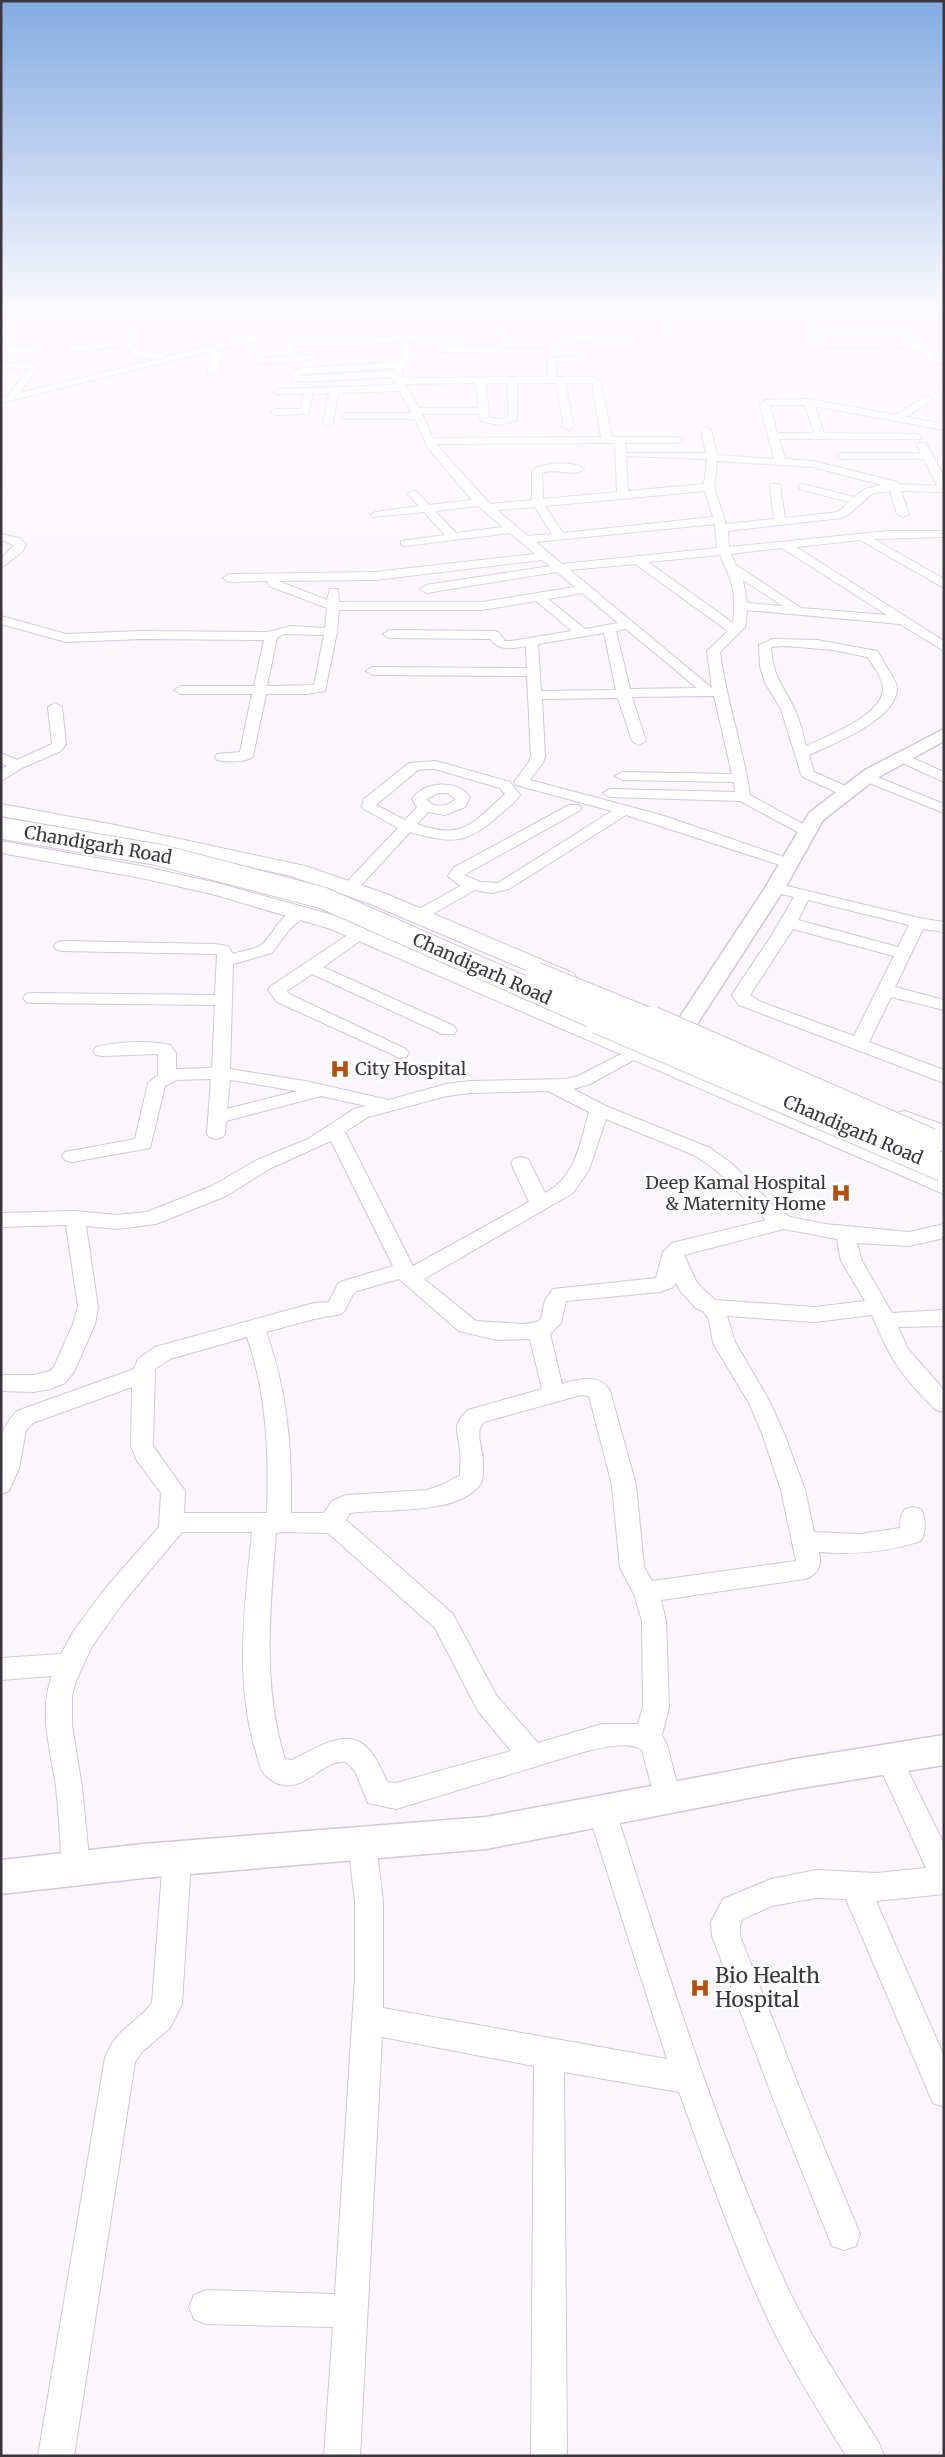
<svg xmlns="http://www.w3.org/2000/svg" width="945" height="2457" viewBox="0 0 945 2457" font-family="Merriweather,serif">
  <rect width="100%" height="100%" fill="#faf7fc"/>
  <g fill="none" stroke-linecap="round" stroke-linejoin="round">
    <defs>
      <g id="minor">
        <path d="M36,314h9l-5,10 -39,1v-6h33z"/>
        <path d="M140,314h9l-16,32 5,2 2,4 21,1 4,4 173,-43h17l-108,28 15,6 2,10 26,-2 -7,-12 6,-4h70l38,-4 -10,-22h9l4,10 118,-9h169v4l-16,1 5,13 21,1v4l-125,4 -7,6 -64,-1 -5,-25 -94,7 3,6h58l4,3 -4,3h-55l6,12 -11,16 -2,9 147,-1 -1,-19 34,-2v4l-3,1 -23,1 2,15h37l6,4 12,56h66l5,3 -5,3h-53l1,10h80l-5,-23 5,-3 5,3 6,25 57,4 -14,-54 5,-5 44,-1 86,16 30,-18h6v4l-25,16 38,7v6l-129,-24 9,27 93,1 5,3 -1,2h-142l6,20 28,2 84,21 1,2 39,2 -13,-27h-82l-5,-3 5,-3h79l-4,-8 1,-2h8l18,34v15l-43,-1 8,23 -6,3 -6,-3 -7,-23 -17,2 -24,21 -8,4 -113,13 1,16 159,-16h56v6l-70,2 70,40v9l-84,-48 -64,7 148,94v10l-44,-27 -153,-14 -2,17 -25,25c6,48 23,95 30,143l62,34 3,3 -8,5 -67,-36 -130,-4 -7,-4 7,-4 125,3 -1,-10 -112,-2 -7,-4 7,-4 110,2 -18,-78 -82,1 14,44 -7,4 -7,-4 -14,-43 -76,1 3,57 -2,7 -13,17 131,35 132,45 3,3 -8,5 -5,-2 -157,-51 -117,74 -18,4 -16,-3 -51,29h-12l-2,-3 2,-3 48,-27 -12,-10 5,-8 116,-63h10l2,3 -2,3 -115,64 16,7 18,1 114,-72 -96,-26 -2,-3 15,-20 2,-6 -4,-80 -154,-1 -7,-4 7,-4 154,1 -1,-22c-15,3 -26,5 -36,-7l-101,-1 -6,-4 6,-4 105,1 4,1 7,9h6l61,-10 -36,-30 -54,9h-143l-2,22 -12,59 -18,3h-41l-13,62c-6,7 -27,6 -36,4l-2,-3 2,-3 23,-2 12,-58h-71l-7,-4 7,-4h73l10,-46 -122,-1 -76,3 -65,-18v-8l65,18 76,-3 126,1 23,-6 34,2 2,-20 -58,-22 -1,-5 -39,1 -6,-4 6,-4 146,-2 160,-18 -25,-21 -105,13 -4,-1v-4l44,-6 -21,-23 -52,5 -2,-2 6,-3 43,-6 -11,-12 5,-3 4,1 12,13 43,-5 -44,-52 -13,-29h-69l-5,-3 5,-3h66l-13,-22 -61,2 -5,30 -5,3 -5,-3 6,-30 -16,1 -5,20 -33,1 -5,-3 5,-3h26l3,-15h-28l-2,-2 5,-3 117,-4 -5,-8 -86,5 -12,-2 -2,-6 10,-6 97,-6 6,-9 -5,-12 -40,5h-67l7,10 9,-1 5,3 -5,3 -48,3 -5,-3v-10l-17,-6 -23,5 8,6 -6,16 -5,3 -5,-3 6,-15 -7,-5 -205,51v-6l6,-1 22,-27h-28v-6h30l8,5 -20,25 139,-34 -26,-2 -2,-6 -6,-5 -51,6 -4,-3 4,-3 54,-5zM656,320l6,1 5,12 -95,3 -4,-9 -3,-1 -4,3 4,10 -3,3h-54l-3,-20zM394,368l-1,3 -92,5 2,-2zM476,383l2,25h-59l-14,-24zM486,383h21l2,34 -10,2 -10,-2zM517,383h39l8,44 5,3 5,-3 -9,-44h27l9,54 -168,1 -11,-24h57l2,7 18,4 18,-5zM770,405h35l9,28h-37zM615,443l2,49 -74,7 -1,-26c13,-6 32,5 42,-4 -9,-8 -43,-7 -52,2v29l-42,4 -54,-60zM626,456l81,3 -3,25 -76,7zM717,461l96,6 69,18 -17,4 -11,8 -51,-13 -4,1v4l50,13 -11,10 -53,6 -5,-32 -1,-2h-8l-1,2 4,33 -48,5 -12,-37zM705,491l8,26 -150,16 -18,-27zM478,506l25,21 -47,6 -21,-22zM535,507l17,27 -24,2 -31,-26zM715,524l2,24 -155,16 -26,-22zM782,548l105,67 -86,-7 -65,-43 -5,-11zM720,555c12,26 17,39 13,68l-85,-61zM542,560l8,6 -124,19 -6,4 6,4 131,-21 18,15 -93,15h-143l-1,-13h-8l-3,11 -49,-19 97,-1zM635,564l93,67 -21,20 5,37 -142,-118zM743,580l40,26 -36,-3zM582,593l36,30 -33,6 -37,-30zM626,629l71,59 -67,1 -14,-58zM604,633l12,57 -75,1 -3,-47zM284,634l40,1 -10,50 -47,1 10,-48z"/>
        <path d="M233,314h8l-4,11 -4,3 -4,-3z"/>
        <path d="M934,314l10,1 -28,22 21,21 7,1v6l-13,-3 -14,-14 -97,-1 -8,-6 -10,-23 7,-2 6,12 92,-1 4,3 -4,3 -90,1 3,5 5,3h86l-4,-5 1,-2z"/>
        <path d="M55,331h55l4,3 -4,3 -58,-1 -1,-2z"/>
        <path d="M1,347h36l4,3 -4,3h-36z"/>
        <path d="M443,347h59l4,3 -4,3 -62,-1 -1,-2z"/>
        <path d="M1,534l18,4 7,6 -4,8 -21,16v-9l13,-14 -13,-5z"/>
        <path d="M773,639l44,1 60,11c4,5 7,11 10,17 4,6 10,14 10,21 -1,31 -64,55 -88,66l5,17 38,17 2,3 -2,3h-10l-39,-18 -2,-3 -20,-65 -16,-26 -5,-17 -1,-21zM785,646l49,4 33,7c6,7 15,21 16,31 2,26 -57,49 -77,58 -3,-12 -6,-26 -12,-38 -12,-25 -21,-30 -23,-61z"/>
        <path d="M55,703l7,4 4,37 -5,7 -39,17 -21,13v-11l6,-4 -6,-3v-10l16,7 35,-16 -4,-37z"/>
        <path d="M901,753l43,19v10l-48,-22 -2,-3 2,-3z"/>
        <path d="M436,761l74,21 10,13c-5,8 -15,15 -22,21 -33,30 -47,27 -88,16l-55,60h-12l-2,-3 2,-3 55,-58 -34,-19 -2,-3 2,-7 45,-36zM427,769h8l65,19 5,6c-33,29 -41,47 -88,30l11,-12 17,3 20,-8 5,-10c-13,-18 -46,-16 -58,2l5,8 -12,13 -29,-15 42,-35zM438,793h9l9,6c-9,8 -22,10 -30,0z"/>
        <path d="M867,773l77,31v9l-82,-33 -2,-3z"/>
        <path d="M775,883l144,35 25,4v10l-21,-3 -28,58 49,13v10l-53,-13 -22,45 75,28v13l-205,-78 -7,-10 3,-5 37,-55 22,-38 -25,-6 -2,-3 2,-3zM808,900l101,25 -11,22 -100,-27zM793,929l101,27 -40,80 -93,-34 -11,-7z"/>
        <path d="M300,908l8,5 -18,16 -18,24 -39,11 -3,105 75,12 84,19 57,-16 24,-3 96,-2 12,-3 57,-29 6,1 3,4 -3,4 -51,28 -17,5 33,17 104,42 21,15 44,44 15,10 35,7 84,8 35,-8v14l-35,8 -52,-3 5,18 30,52 52,-3v16l-46,1 10,22 36,41v22l-8,-2 -6,-6c-32,-32 -42,-50 -58,-89l-57,7 -88,-6 8,26 35,60 15,34 20,54 9,42 46,2 40,-6 1,-12 4,-7 8,-2 8,2c5,10 5,22 0,32 -34,11 -66,14 -102,11 3,13 0,22 -14,27l-144,21 5,21 3,86 -7,28 5,10 14,53 -4,9 -10,4 -10,-4 -15,-57c-13,-10 -40,-2 -55,1l-191,58 -28,-6 -13,-32 -9,-9c-22,-3 -40,28 -63,23 -6,-1 -13,-5 -17,-9 -6,-5 -8,-17 -10,-24 -22,-72 -11,-147 -4,-220h-70l-60,72 -31,44 -15,33 -4,15v29l10,62 8,81 -4,9 -10,4 -10,-4 -4,-9c-2,-27 -3,-54 -6,-81 -5,-36 -18,-75 -4,-111l-51,4v-22l60,-4 12,-22 31,-42 55,-63 2,-34 -24,-32 -6,-15 1,-59 -99,36 -7,7 -7,38 -10,23 -8,3v-56c3,-11 8,-19 16,-27l117,-42 4,-10 17,-12 159,-44 15,-1 9,-18 5,-3 50,-15 -62,-125 -60,27 -45,28 -70,28 -39,5 -31,-3 12,81 -3,17 -21,48 -9,11 -15,6 -16,3 -33,-1v-16h33l16,-4 4,-4 19,-43 5,-17 -12,-82 -65,2v-14l74,-2 42,4 30,-3 65,-26 45,-26 51,-21 46,-30 12,-3 -45,-10 -95,25 -1,12 -2,4 -7,2 -7,-2 -2,-4 4,-54 -35,1 -11,6 -15,62 -78,14 -7,-2 -3,-4 3,-4 70,-13 13,-56 10,-8v-21l-56,2 -6,-1 -3,-4 3,-4c21,-5 53,-7 74,-2l6,8v16l36,-1 3,-63 -183,-2 -6,-1 -3,-4 3,-4 6,-1 183,2 2,-41 -155,-3 -6,-2 -2,-3 2,-3 6,-2 153,3 13,2 5,8c8,-3 20,-4 27,-8 14,-10 18,-32 40,-38zM230,1080l67,11 -70,18zM548,1091l41,21c-9,31 -13,65 -44,81l-17,-34 -7,-2 -7,2 -3,4 18,39 -116,64 -68,-134 23,-15 79,-21 23,-3zM606,1119l90,37 21,15 49,49 -94,23 -9,9 -7,26 -103,11 -8,11 -4,19 -4,3 -13,2 -48,-3 -52,-42 149,-86 16,-23zM784,1229l53,10 4,22 24,40 -50,6 -100,-7 -18,-17 -13,-28zM399,1279l60,52 38,9 33,-1 12,50 -74,21c-17,17 -10,20 -8,40 1,8 0,17 0,25l-18,10 -15,5 -81,5 -14,6 -8,12h-33c1,-63 -3,-121 -25,-181l48,-13 27,-5 4,-4 8,-16 4,-3zM676,1283l5,9 15,16 8,4 5,8 4,23 36,60 14,33 18,54 15,71 -144,20 -8,-14 -8,-82 -26,-94c-10,-18 -31,-12 -48,-7l-12,-50 11,-11 5,-22 94,-9 13,-5zM247,1337c20,58 22,115 20,176h-83l1,-22 -32,-45 2,-77 15,-10zM581,1395l8,1 23,89 8,83 14,26 8,27 1,86 -5,17h-36l-64,19 -42,-48 -43,-81 -107,-94 4,-7c34,-5 105,3 130,-28 4,-6 3,-15 3,-23 0,-13 -9,-30 1,-40zM283,1532l45,1 107,95 43,83 33,40 -115,32 -9,-1c-24,-61 -47,-47 -95,-22l-7,-1c-23,-74 -15,-149 -9,-226z"/>
        <path d="M361,928l6,2 2,3 -2,3 -44,31 131,59 3,4 -3,4h-12l-130,-60 -25,17 2,3 117,55 3,4 -3,4 -6,1 -123,-56 -9,-12 3,-4 84,-56z"/>
        <path d="M889,1747l9,3 46,94v50l-68,7 68,155v51l-11,-4 -87,-204 -30,-1 -44,8 -29,13 -3,6v11l65,166 55,132 -4,12 -12,4 -12,-4 -57,-142 -63,-168 -1,-14 12,-23 48,-20 45,-9 60,3 50,-5 -50,-109 4,-9z"/>
        <path d="M602,1799l10,4 4,9c51,158 100,317 168,468 26,57 62,110 95,163l5,13h-38c-30,-50 -62,-99 -85,-152 -31,-69 -56,-141 -82,-212l-115,-20 3,384h-36l3,-390 -152,-29 -22,419h-36l9,-129 -127,-3 -12,-5 -5,-12 5,-12 12,-5 129,4 20,-317v-75l-7,-59 4,-9 10,-4 10,4 4,9 7,59v106l284,51 -79,-247 4,-9z"/>
        <path d="M177,1846l10,4 4,9 -9,145 -12,24 -28,24 -7,10 -61,394h-36l67,-398c13,-32 29,-32 47,-55l11,-144 4,-9z"/>
      </g>
      <g id="tertiary">
        <path d="M944,729v12l-67,37 -54,42 -38,68 -91,141 -25,16 -8,2 -8,-2 -3,-5 3,-5 25,-15 87,-132 44,-75 56,-43z"/>
        <path d="M944,1735v30l-149,24 -309,60 -343,29 -142,16v-34l142,-16 343,-27 309,-58z"/>
      </g>
      <g id="secondary">
        <path d="M1,804l114,21 190,41 79,27 189,80 4,5 -4,5 -8,2 -8,-2 -189,-80 -77,-27 -176,-39 -114,-21z"/>
        <path d="M1,841l140,25 76,17 130,36 597,256v19l-613,-265 -119,-35 -71,-16 -140,-25z"/>
        <path d="M905,1111l39,14v18l-48,-18 -4,-6 4,-6z"/>
      </g>
    </defs>
    <use href="#minor" stroke="#d2c5dd" stroke-width="2"/>
    <use href="#tertiary" stroke="#d2c5dd" stroke-width="3"/>
    <use href="#secondary" stroke="#d2c5dd" stroke-width="2"/>
    <use href="#minor" fill="#fff" fill-rule="evenodd"/>
    <use href="#tertiary" fill="#fff" fill-rule="evenodd"/>
    <use href="#secondary" fill="#fff" fill-rule="evenodd"/>
    <defs>
      <g id="trunk-bridge-far1">
        <path d="M1,828l158,27 164,43 278,123"/>
        <path d="M536,973l119,48"/>
      </g>
      <g id="trunk-bridge">
        <path d="M598,1020l346,148"/>
        <path d="M652,1020l278,122"/>
      </g>
    </defs>
    <use href="#trunk-bridge-far1" stroke="#d2c5dd" stroke-width="23" stroke-linecap="butt"/>
    <use href="#trunk-bridge" stroke="#d2c5dd" stroke-width="29" stroke-linecap="butt"/>
    <use href="#trunk-bridge-far1" stroke="#fff" stroke-width="21"/>
    <use href="#trunk-bridge" stroke="#fff" stroke-width="27"/>
  </g>
  <linearGradient id="sky" x2="0" y2="1"><stop stop-color="#82abe2"/><stop offset="0.48" stop-color="#fdfbfe"/><stop offset="1" stop-color="#fdfbfe" stop-opacity="0"/></linearGradient>
  <rect width="945" height="658" fill="url(#sky)"/>
  <defs>
    <symbol id="hospital-bare" viewBox="-9 -9 18 18"><path d="M-5-5h3v3.5h4V-5h3V5h-3V1.5h-4V5h-3Z" fill="#b2520e" stroke="#fff" stroke-width="2.5" paint-order="stroke"/></symbol>
  </defs>
  <g fill-rule="evenodd">
    <use href="#hospital-bare" x="326" y="1055" width="28" height="28"/>
    <use href="#hospital-bare" x="827" y="1179" width="28" height="28"/>
    <use href="#hospital-bare" x="686" y="1974" width="28" height="28"/>
  </g>
  <g text-anchor="middle" stroke-width="4.5" stroke-linejoin="round" paint-order="stroke">
    <g font-size="18" fill="#3a353e" stroke="#fff">
      <text transform="translate(98 845) rotate(10)" y="6">Chandigarh Road</text>
      <text transform="translate(482 969) rotate(24)" y="6">Chandigarh Road</text>
      <text transform="translate(853 1130) rotate(23)" y="6">Chandigarh Road</text>
    </g>
    <g font-size="18" fill="#3a353e" stroke="#fff" text-anchor="start">
      <text x="355" y="1075">City Hospital</text>
      <text x="826" y="1189" text-anchor="end">Deep Kamal Hospital<tspan x="826" dy="21">&amp; Maternity Home</tspan></text>
    </g>
    <g font-size="21" fill="#3a353e" stroke="#fff" text-anchor="start">
      <text x="715" y="1983">Bio Health<tspan x="715" dy="24">Hospital</tspan></text>
    </g>
  </g>
  <rect width="945" height="2457" fill="none" stroke="#3a353e" stroke-width="5"/>
</svg>
